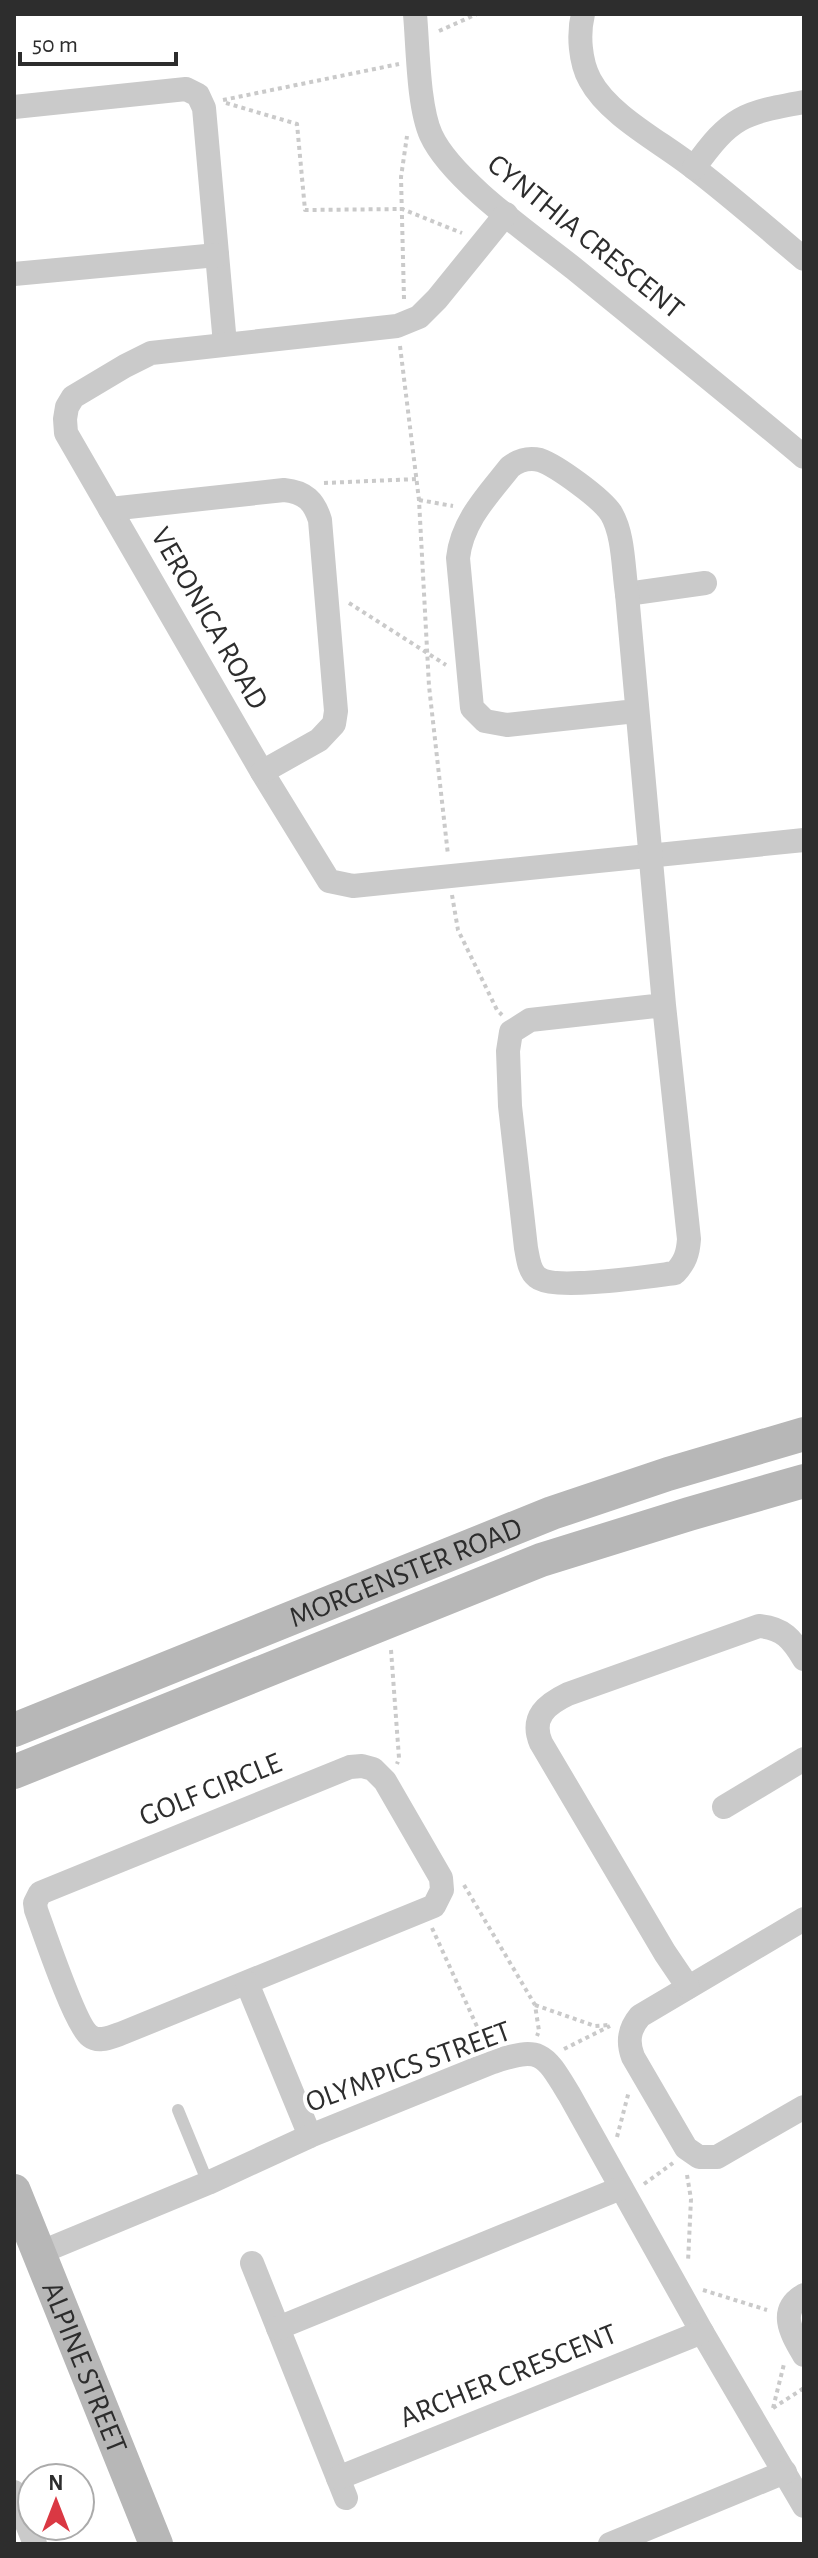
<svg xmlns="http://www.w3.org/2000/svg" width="818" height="2558" viewBox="0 0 818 2558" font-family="'Alegreya Sans',sans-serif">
  <rect width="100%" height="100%" fill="#fff"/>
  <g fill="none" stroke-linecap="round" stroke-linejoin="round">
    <g stroke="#cacaca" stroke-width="4" stroke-dasharray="4 4" stroke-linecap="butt">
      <path d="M439,31l38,-17"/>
      <path d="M223,100l176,-36"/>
      <path d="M226,103l71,21 8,86 97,-1 60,24"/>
      <path d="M404,299l-3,-122 6,-41"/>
      <path d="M400,346l19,154 10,186 19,169"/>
      <path d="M324,483l93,-4"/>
      <path d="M419,500l34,6"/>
      <path d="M349,603l97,62"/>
      <path d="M452,895l6,35 39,80 5,5"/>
      <path d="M391,1650l8,108 -2,6"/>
      <path d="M464,1885l71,120 4,26 -2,5"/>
      <path d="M432,1928l53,116"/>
      <path d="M535,2005l60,21 14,-1"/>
      <path d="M564,2049l46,-23"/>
      <path d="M617,2137l12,-46"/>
      <path d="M687,2175l4,24 -3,63"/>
      <path d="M644,2184l29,-21"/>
      <path d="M703,2290l64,20"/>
      <path d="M773,2408l11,-44"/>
      <path d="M773,2408l31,-20"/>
    </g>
    <path stroke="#cacaca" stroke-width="12" d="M178,2110l30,73"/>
    <g stroke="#cacaca" stroke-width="24">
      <path d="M415,14c3,33 3,92 16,121 21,46 105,103 146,136 76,62 152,123 227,186"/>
      <path d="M583,14c-5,20 -3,48 7,66 19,36 73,63 104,88 38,29 73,60 110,91"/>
      <path d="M14,107l172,-18 12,6 6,13 21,236"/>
      <path d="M694,168c37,-52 49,-55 110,-66"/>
      <path d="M506,214l-69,85 -18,18 -22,9 -246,27 -26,13 -52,31 -6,10 -2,12 1,14 196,339 67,109 24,5 451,-46"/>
      <path d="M14,274l203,-19"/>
      <path d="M110,509l174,-19c21,2 30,11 36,30l16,191 -2,13 -15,16 -57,32"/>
      <path d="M627,594l78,-11"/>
      <path d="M636,711l-129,14 -22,-4 -13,-13 -14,-150c4,-37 30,-63 52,-91 9,-7 18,-10 30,-7 17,6 61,38 71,53 13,22 12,55 16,81l37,411 25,234c-1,15 -4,23 -14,34 -24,3 -122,18 -138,4 -8,-6 -9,-19 -11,-29l-16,-142 -2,-55 3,-19 19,-12 134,-15"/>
      <path d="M362,1766l11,3 12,12 56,97 1,12 -8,16 -314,128c-10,3 -21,9 -30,2 -14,-9 -46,-104 -54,-126l-1,-7 5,-10 310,-126z"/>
      <path d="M724,1807l80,-48"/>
      <path d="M804,1919l-164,97c-11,13 -13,25 -7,41l53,91 13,9h18l87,-50"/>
      <path d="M247,1983l63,153"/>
      <path d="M688,1987l-23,-34 -124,-210c-11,-26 6,-39 27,-49l191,-68c24,2 33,13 45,33"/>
      <path d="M39,2253l169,-70 102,-47 183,-74c48,-16 51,-9 76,32l133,238 102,174"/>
      <path d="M252,2263l94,235"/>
      <path d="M804,2295c-27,16 -12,39 0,60"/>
      <path d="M278,2328l343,-140"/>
      <path d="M338,2478l364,-146"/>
      <path d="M14,2492l21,52"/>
      <path d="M610,2544l175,-72"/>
    </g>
    <g stroke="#b7b7b7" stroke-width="34">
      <path id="s1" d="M14,1730l538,-217 116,-39 136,-40"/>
      <path d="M14,1772l527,-212 148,-46 115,-33"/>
      <path id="s2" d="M14,2191l142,353"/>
    </g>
  </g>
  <g text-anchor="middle" stroke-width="8" stroke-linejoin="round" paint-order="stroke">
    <g font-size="30" fill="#2d2d2d" stroke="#fff">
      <text transform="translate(586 236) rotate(39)" y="10">CYNTHIA CRESCENT</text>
      <text transform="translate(210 618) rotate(60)" y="10">VERONICA ROAD</text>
      <text dy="10" stroke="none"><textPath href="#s1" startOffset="422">MORGENSTER ROAD</textPath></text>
      <text transform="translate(210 1789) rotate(-22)" y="10">GOLF CIRCLE</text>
      <text transform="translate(408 2066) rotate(-20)" y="10">OLYMPICS STREET</text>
      <text dy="10" stroke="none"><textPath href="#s2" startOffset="190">ALPINE STREET</textPath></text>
      <text transform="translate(508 2375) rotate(-22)" y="10">ARCHER CRESCENT</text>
    </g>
  </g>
  <rect width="818" height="2558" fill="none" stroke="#2d2d2d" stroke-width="32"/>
  <g transform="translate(56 2502)"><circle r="38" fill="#ffffff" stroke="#ababab" stroke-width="2"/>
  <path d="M0-6L14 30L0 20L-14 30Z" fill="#da3843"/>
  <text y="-12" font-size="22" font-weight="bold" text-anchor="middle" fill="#2d2d2d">N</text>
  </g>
  <path d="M20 52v12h156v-12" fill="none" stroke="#2d2d2d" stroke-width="4"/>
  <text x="32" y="52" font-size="24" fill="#2d2d2d" stroke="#ffffff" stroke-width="6" paint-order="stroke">50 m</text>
</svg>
